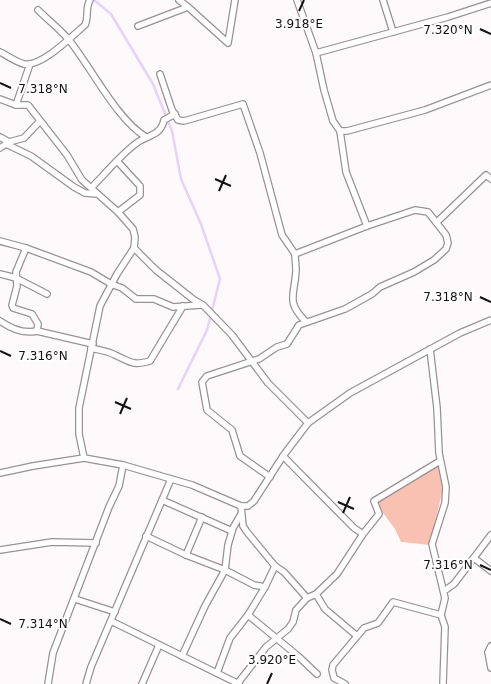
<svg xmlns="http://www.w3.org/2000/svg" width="491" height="684" viewBox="0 0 491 684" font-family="'DejaVu Sans',sans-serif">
  <rect width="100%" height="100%" fill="#fefafb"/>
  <path fill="#f9c1b2" d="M439,464l4,24 -13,57 -29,-3 -6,-13 -20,-27z"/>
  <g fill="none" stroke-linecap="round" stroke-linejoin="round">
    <path stroke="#e4d3fd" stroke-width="2.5" d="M94,0l17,14 42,70 19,47 9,48 20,45 19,55 -13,51 -29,59"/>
    <defs>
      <g id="street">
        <path d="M179,0l9,7"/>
        <path d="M297,0l19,53 8,37 9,31 7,10 6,41 21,54"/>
        <path d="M383,0l10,32"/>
        <path d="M38,10c10,10 22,19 31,30 22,27 48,80 77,97"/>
        <path d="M138,26l50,-19 40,36 7,-43"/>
        <path d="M0,52c8,4 16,10 24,12 18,3 48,-28 61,-39 4,-8 0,-17 5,-25"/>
        <path d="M316,53l132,-36 43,-14"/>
        <path d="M160,74l12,36 6,10 6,1 59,-17 17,49 22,82 13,19"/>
        <path d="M0,99l16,6h12l39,50 15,25 36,32 15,17 2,8 -1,11 -17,26 -17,32 -21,102v26l5,24"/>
        <path d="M16,105l14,-41"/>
        <path d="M340,131h7l78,-21 66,-25"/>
        <path d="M0,137l9,5"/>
        <path d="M6,144l25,12 43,31 11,6 12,1"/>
        <path d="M0,148l9,-6 15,-4 16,-17"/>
        <path d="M118,162l22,24v9l-22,17"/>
        <path d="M92,187c15,-15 29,-33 46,-45 11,-7 23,-7 26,-22l11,-6"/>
        <path d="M437,222l49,-47 5,4"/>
        <path d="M0,241l26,7 65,24 20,12 11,4 14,11h18l19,8 28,-2"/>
        <path d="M26,248l-10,24 1,14 -5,19 1,3 19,6 6,10 -1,7"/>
        <path d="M134,248l22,22 38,30 9,5 29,30 36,48 40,40"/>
        <path d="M0,274l16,4 31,16"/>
        <path d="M0,321c10,7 24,13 37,10l56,13"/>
        <path d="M91,348c8,2 17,3 24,7 16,7 17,11 35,6l33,-55"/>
        <path d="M430,349l7,59 2,45 7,34 -1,16 -13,41 13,54 -4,17 4,12 -2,57"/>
        <path d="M283,456l71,72 9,6"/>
        <path d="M0,473l33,-7 51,-8 39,7 69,20 49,21h7l6,-5 29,-45 25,-33 42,-30 110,-60 31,-13"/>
        <path d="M270,477l-30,-21 -8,-26 -25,-20 -5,-28 5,-6 52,-17 18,-12 10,-3 12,-19 46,-16 27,-15 8,-7 34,-15 20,-12 12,-11 2,-6 -2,-8 -18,-23 -13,-2 -48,16 -72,28c0,5 1,11 1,16 -1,25 -11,31 10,52"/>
        <path d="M162,500l70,31"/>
        <path d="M241,506l2,20 4,6 28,34 9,6 23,26 9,-4 9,15 32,27"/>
        <path d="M146,536l40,19 39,15 29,15 11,2"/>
        <path d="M0,550l52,-8 44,1"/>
        <path d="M186,555l16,-38"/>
        <path d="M474,558l17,13"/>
        <path d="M444,591l10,-7 37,-49"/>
        <path d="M316,594l21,-20 26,-40 16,-20 -5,-13 66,-40"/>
        <path d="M75,599l40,13"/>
        <path d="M248,615l50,41 19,18"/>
        <path d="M111,621l128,63"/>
        <path d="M491,646l-3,6 3,16"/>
        <path d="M182,656l23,-50 20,-36 3,-25 5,-17 8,-14"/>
        <path d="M217,673l13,-35 18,-23 17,-28 10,-21"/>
        <path d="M238,683l28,-36 22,-18 5,-7 3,-12 11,-12"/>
        <path d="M48,684l5,-31 56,-146 10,-21 4,-21"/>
        <path d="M86,684l5,-17 80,-188"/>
        <path d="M142,684l17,-39"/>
        <path d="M345,684l-11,-6 -2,-8 1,-5 31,-37 14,-5 15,-21 48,13"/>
      </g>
    </defs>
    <use href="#street" stroke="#9a9195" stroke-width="8"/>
    <use href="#street" stroke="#fff" stroke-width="5.5"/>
  </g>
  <path fill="none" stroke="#151113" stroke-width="2" d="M299,11l5,-11M480,29l11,5M0,83l11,5M215,179l16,7M219,191l7,-16M480,297l11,5M0,351l11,5M115,402l16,7M120,414l7,-16M338,502l16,7M343,513l7,-16M480,565l11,5M0,619l11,5M267,684l5,-11"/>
  <g font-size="12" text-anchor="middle" fill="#151113" stroke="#fff" stroke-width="4" stroke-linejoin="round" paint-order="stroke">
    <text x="299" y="28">3.918°E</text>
    <text x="448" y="34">7.320°N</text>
    <text x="43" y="93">7.318°N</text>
    <text x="448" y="301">7.318°N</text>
    <text x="43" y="360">7.316°N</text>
    <text x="448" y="569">7.316°N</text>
    <text x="43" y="628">7.314°N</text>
    <text x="272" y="664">3.920°E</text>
  </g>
</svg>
